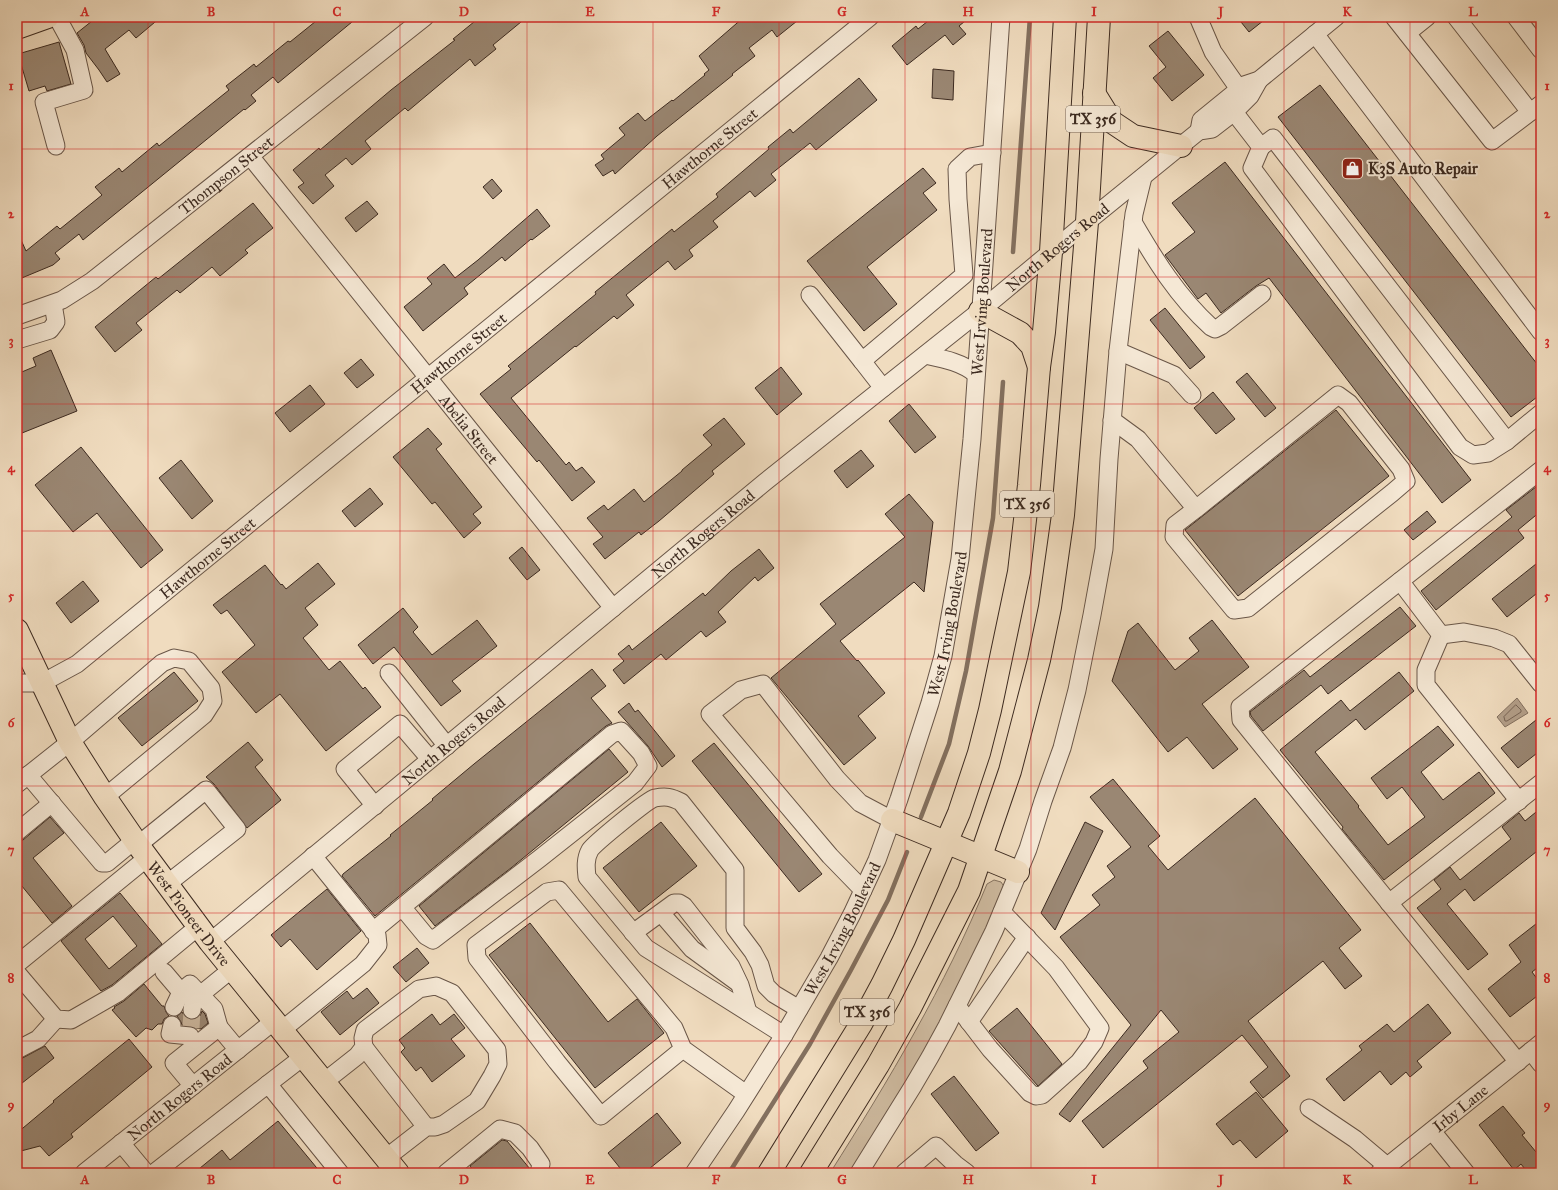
<svg xmlns="http://www.w3.org/2000/svg" width="1558" height="1190" viewBox="0 0 1558 1190" font-family="'IM FELL Great Primer',serif">
  <rect width="100%" height="100%" fill="#f0dcbf"/>
  <filter id="stains"><feTurbulence type="fractalNoise" baseFrequency=".005" numOctaves="4"/><feColorMatrix values="0 0 0 0 .2 0 0 0 0 .09 0 0 0 0 .02 0 0 0 .5 -.17"/></filter>
  <radialGradient id="worn" r=".72"><stop offset=".6" stop-color="#630" stop-opacity="0"/><stop offset="1" stop-color="#630" stop-opacity=".3"/></radialGradient>
  <path fill="#d1bea4" stroke="#867462" d="M994,880l7,2 4,6 -43,93 -44,82 -67,110h-21c59,-93 115,-187 157,-289z"/>
  <path fill="#b39f89" stroke="#83705f" d="M1517,698l11,15 -23,14 -8,-10z"/>
  <g fill="none" stroke-linecap="round" stroke-linejoin="round">
    <path stroke="#786454" stroke-width="1" d="M1516,705l5,5v2l-14,9h-2l-1,-4z"/>
    <g stroke="#83705f" stroke-width="4.5">
      <path d="M1013,252l17,-235"/>
      <path d="M921,817l28,-73 17,-73 27,-153 10,-136"/>
      <path d="M729,1173l81,-129 41,-74 37,-70 19,-48"/>
    </g>
  </g>
  <g fill="#9a8773" stroke="#3c2a20" fill-rule="evenodd">
    <path d="M97,17h64l-25,21 -7,-8 -24,19 15,25 -13,8 -8,-12 -13,-17 -2,-8 -7,-12z"/>
    <path d="M321,17h37l-80,66 -5,-6 -22,18 5,6 -11,9 -1,-1 -161,131 -4,-6 -24,19 5,6 -7,6 -36,15v-49l9,20 31,-25 3,3 42,-34 -7,-8 24,-19 3,4 35,-29 2,3 70,-56 -3,-4 28,-22 2,3 32,-26 2,1z"/>
    <path d="M480,17h47l-34,28 3,4 -21,17 -5,-7 -62,52 -3,-3 -40,33 6,8 -19,16 -6,-7 -21,17 9,11 -21,18 -15,-17 6,-4 -11,-13 26,-22 1,2 71,-60 64,-50 -2,-1z"/>
    <path d="M744,17h58l-25,20 -5,-7 -23,18 6,8 -23,18 1,1 -76,61 -42,38 -2,-4 -10,6 -8,-11 9,-6 -3,-4 24,-20 -6,-7 19,-15 7,8 27,-21 1,1 32,-26 -1,-1 5,-4 -10,-14z"/>
    <path d="M933,17h37l-11,9 7,8 -13,11 -8,-10 -38,30 -15,-19 24,-20 2,3z"/>
    <path d="M1237,17h31l-19,15z"/>
    <path d="M1168,31l36,44 -32,26 -19,-23 13,-11 -17,-21z"/>
    <path d="M59,42l12,42 -24,7 -2,-5 -16,5 -11,-37z"/>
    <path d="M933,69l21,2 -1,29 -21,-2z"/>
    <path d="M859,78l18,22 -61,50 -6,-7 -39,31 5,6 -21,17 -5,-6 -37,30 5,6 -29,23 4,6 -18,14 -7,-9 -42,34 8,10 -17,14 -3,-3 -38,31 -1,-1 -64,52 55,67 3,-3 7,9 6,-4 13,15 -23,19 -33,-41 -2,2 -57,-68 31,-25 -3,-3 88,-72 -1,-2 77,-63 2,3 44,-35 -2,-3 53,-45 -1,-2 22,-18 3,4z"/>
    <path d="M1320,85l221,284v25l-30,23 -233,-300z"/>
    <path d="M1225,162l246,318 -29,23 -173,-225 -13,8 -35,27 -15,-20 -8,6 -33,-44 30,-23 -23,-29z"/>
    <path d="M923,168l13,15 -13,10 14,17 -70,57 30,37 -33,27 -57,-70z"/>
    <path d="M492,179l10,12 -9,8 -10,-12z"/>
    <path d="M367,201l11,13 -22,18 -11,-14z"/>
    <path d="M253,203l20,25 -28,22 3,3 -28,23 -8,-9 -32,26 -3,-3 -41,33 6,7 -27,22 -20,-25 61,-50 2,2z"/>
    <path d="M537,209l13,17 -18,14 -1,-1 -26,22 -3,-4 -38,31 4,6 -45,37 -19,-24 28,-23 -5,-6 17,-14 11,14 23,-18z"/>
    <path d="M1165,308l40,49 -15,12 -40,-49z"/>
    <path d="M51,350l26,61 -60,24v-61l19,-8 -3,-8z"/>
    <path d="M361,359l13,16 -17,13 -13,-15z"/>
    <path d="M781,367l21,27 -25,21 -22,-27z"/>
    <path d="M1247,373l29,35 -11,9 -29,-35z"/>
    <path d="M310,385l15,19 -35,28 -15,-19z"/>
    <path d="M1213,392l22,27 -19,15 -22,-26z"/>
    <path d="M909,404l27,33 -21,16 -26,-32z"/>
    <path d="M1336,410l53,66 -151,120 -53,-66z"/>
    <path d="M724,418l21,26 -33,27 2,3 -55,47 -18,14 -2,-3 -34,27 -12,-15 10,-7 -16,-19 17,-13 4,5 26,-21 10,13 38,-31v-1l30,-25 -9,-10z"/>
    <path d="M428,428l14,16 -6,5 46,58 -9,7 8,9 -17,15 -29,-36 -3,2 -39,-47z"/>
    <path d="M81,447l82,103 -22,18 -44,-55 -24,19 -38,-47z"/>
    <path d="M861,450l13,16 -27,22 -13,-17z"/>
    <path d="M181,460l32,41 -21,18 -33,-41z"/>
    <path d="M1541,483v28l-23,19 6,8 -88,72 -15,-19 91,-74 -6,-7z"/>
    <path d="M370,488l13,16 -28,23 -13,-16z"/>
    <path d="M909,494l24,28 -9,70 -10,-10 -74,59 17,20 1,-1 27,33 -27,23 18,22 -32,27 -73,-87 65,-54 -16,-20 85,-67 -20,-23z"/>
    <path d="M1427,511l9,11 -23,18 -9,-10z"/>
    <path d="M522,547l18,23 -13,10 -18,-22z"/>
    <path d="M759,549l15,19 -16,13 -3,-4 -37,35 8,10 -20,15 -5,-6 -35,29 -5,-6 -37,30 -11,-14 11,-9 -6,-7 11,-9 3,5 71,-57 2,3 26,-25z"/>
    <path d="M1541,560v30l-34,27 -15,-18z"/>
    <path d="M318,563l17,21 -30,24 13,17 -15,13 26,32 11,-9 23,28 2,-2 16,20 -55,44 -46,-57 -24,19 -34,-41 33,-27 -28,-35 -6,4 -8,-9 52,-40 16,20 1,-1 4,5z"/>
    <path d="M83,581l16,20 -28,22 -15,-20z"/>
    <path d="M1400,607l16,19 -88,68 -7,-9 -58,46 -12,-15 -1,-4 54,-42 6,7z"/>
    <path d="M403,608l15,19 -5,5 19,23 45,-35 20,26 -45,35 9,10 -20,15 -47,-59 -21,17 -15,-19z"/>
    <path d="M1212,620l37,47 -47,37 36,45 -25,20 -26,-32 -19,15 -56,-71 16,-50 10,-8 37,47 24,-19 -10,-13z"/>
    <path d="M592,669l14,17 -15,12 21,25 -6,3 -231,190 -33,-40 1,-2 48,-38 -1,-1 43,-35 -1,-1 42,-35z"/>
    <path d="M174,672l24,29 -56,45 -24,-28z"/>
    <path d="M1399,672l15,19 -49,39 -9,-11 -41,33 44,54 -1,1 30,38 37,-28 -23,-30 -15,12 -16,-21 67,-52 16,19 -33,27 22,28 36,-28 16,21 -111,87 -42,-51 1,-2 -63,-77 61,-50 9,11z"/>
    <path d="M629,703l6,9 3,-2 37,46 -13,11 -14,-21 -30,-34z"/>
    <path d="M1541,716v34l-23,18 -17,-20z"/>
    <path d="M248,742l15,18 -8,7 26,33 -34,28 -33,-44 -8,-7z"/>
    <path d="M714,743l108,131 -23,18 -107,-131z"/>
    <path d="M609,749l19,23 -117,96 -76,58 -16,-20z"/>
    <path d="M1113,779l47,57 -12,10 20,24 87,-72 106,132 -22,18 23,28 -17,13 -22,-28 -75,60 42,55 -27,22 -13,-16 18,-15 -26,-32 -139,113 -21,-27 66,-53 -5,-7 36,-29 -18,-22 -91,112 -11,-8 72,-89 -71,-88 40,-32 -8,-10 23,-18 -8,-11 24,-19 -41,-50z"/>
    <path d="M1541,808v40l-67,53 -9,-12 -18,15 41,50 -20,16 -51,-62 24,-19 -7,-9 16,-13 10,13 51,-41 -9,-12 17,-14 6,8z"/>
    <path d="M50,817l14,16 -31,25 39,48 -20,17 -35,-43v-38l6,-2z"/>
    <path d="M661,822l36,44 -58,46 -36,-44z"/>
    <path d="M1085,822l18,9 -48,99 -14,-17z"/>
    <path d="M327,889l34,42 -44,39 -27,-31 -9,8 -10,-12z"/>
    <path d="M120,893l42,51 -50,41 -11,6 -40,-50zM113,916l24,30 -28,23 -24,-30z"/>
    <path d="M1541,920v45l-9,7 9,12v9l-31,24 -22,-28 33,-27 -12,-17z"/>
    <path d="M530,923l78,99 29,-23 27,34 -69,55 -106,-133z"/>
    <path d="M417,948l12,15 -23,19 -13,-15z"/>
    <path d="M144,984l18,22h2l2,6 3,4 -5,3 -2,5h-4l-6,6 -6,-2 -10,9 -24,-27 3,-2 -1,-1 10,-6z"/>
    <path d="M367,988l12,15 -39,32 -19,-23 26,-21 6,8z"/>
    <path d="M1428,1004l23,29 -34,28 5,6 -12,10 -4,-5 -15,13 -11,-14 -36,30 -18,-22 36,-29 -3,-4 28,-22 7,8z"/>
    <path d="M1017,1008l45,56 -24,22 -49,-55z"/>
    <path d="M202,1011l3,3 3,9 -7,6 -19,-4 -1,-3 -4,-6 5,-4 4,6 5,2 4,-1 5,-3z"/>
    <path d="M432,1014l8,11 14,-11 11,14 -14,11 14,17 -33,26 -11,-15 -5,4 -15,-19 4,-4 -6,-8z"/>
    <path d="M129,1039l23,28 -81,67 2,3 -24,19 -9,-10 -23,6v-19l37,-31 -1,-1z"/>
    <path d="M45,1046l9,12 -37,29v-26z"/>
    <path d="M954,1076l45,57 -23,18 -45,-57z"/>
    <path d="M1256,1092l32,39 -32,27 -16,-18 -7,5 -17,-21z"/>
    <path d="M1503,1106l22,27 -3,2 19,23v15h-13l-7,-9 -7,6 -35,-45z"/>
    <path d="M657,1113l24,30 -37,30h-20l-16,-20z"/>
    <path d="M278,1121l43,52h-127l28,-23 8,10z"/>
    <path d="M502,1140l5,1 23,28 -1,4h-54l-5,-7z"/>
  </g>
  <g fill="none" stroke-linecap="round" stroke-linejoin="round">
    <path stroke="#ccb89f" stroke-width="17" stroke-dasharray="17 8" stroke-linecap="butt" d="M191,1028l1,-18"/>
    <defs>
      <g id="minor">
        <path d="M1198,17l15,35 26,37"/>
        <path d="M1394,17l98,124 49,-37"/>
        <path d="M1456,17l74,95"/>
        <path d="M1516,17l25,33"/>
        <path d="M1407,33l20,-16"/>
        <path d="M1315,34l226,298"/>
        <path d="M1234,112l27,35 -9,21 208,279 13,8 15,-2 19,-12 34,-28"/>
        <path d="M1199,131l2,-11 43,-35 15,-5 77,-63"/>
        <path d="M56,146l-12,-44 40,-12 -9,-40 -18,-33"/>
        <path d="M1261,147l12,-9 234,303"/>
        <path id="s1" d="M250,156l363,452"/>
        <path d="M1133,222c22,38 45,75 78,105l4,2 6,-3 41,-32"/>
        <path d="M810,295l52,66 102,-86 -6,-76 -1,-30 13,-12 22,-4"/>
        <path id="s2" d="M17,316l45,-16 30,-19 333,-264"/>
        <path d="M17,340l33,-10 6,-8 -3,-18"/>
        <path d="M1118,351l56,24 18,20"/>
        <path d="M925,355c19,4 36,7 51,19"/>
        <path d="M862,361l21,27"/>
        <path d="M1112,420l26,19 58,70 -21,16 -1,12 60,73 14,-2 144,-115 14,-12 -5,-12 -52,-66 -11,-8 -142,114"/>
        <path d="M1400,581l41,54 -15,35v15l93,116"/>
        <path d="M1441,635l23,-3 30,6 15,6 32,40"/>
        <path d="M389,673l58,73"/>
        <path id="s3" d="M17,683h25l35,-19 793,-647"/>
        <path d="M28,775l74,88h5l28,-23"/>
        <path d="M17,784l53,-42 92,-79 12,-5 15,3 22,27 2,13 -9,14 -99,82"/>
        <path d="M375,806l-30,-37 55,-45 30,35"/>
        <path d="M17,832l35,-29"/>
        <path d="M138,845l68,-55 31,39 -70,55"/>
        <path d="M863,890l-33,-34 -120,-142 31,-24 22,-6 74,95 23,24 32,17"/>
        <path d="M1389,903l152,-120"/>
        <path d="M661,913l31,36 45,33"/>
        <path d="M373,931l239,-197 9,-3 20,22 7,13 -13,17 -96,76 -106,81 -7,-4 -24,-29"/>
        <path d="M633,933l41,-30h5l5,3 47,60 9,19 8,27"/>
        <path id="s4" d="M210,942l555,-460 215,-171 107,-89 112,-91 13,-2 22,-17 16,-16 9,-16"/>
        <path d="M17,964l130,-106"/>
        <path d="M164,972l17,20"/>
        <path d="M17,973l39,46 15,1 47,-27 81,-67"/>
        <path d="M957,1006l33,43 40,44 6,3 6,-1 37,-33 15,-20 6,-14 -44,-60 -54,-56"/>
        <path d="M174,1007l7,-15 9,-8 24,25 5,18"/>
        <path d="M192,1010l1,-7 7,-8 32,-26"/>
        <path d="M969,1022l58,-85"/>
        <path d="M172,1025l-2,9 20,2"/>
        <path d="M282,1030l81,-66 15,-19 -1,-10 -64,-79"/>
        <path d="M784,1035l-138,-87 -59,-71c-1,-9 -2,-18 3,-27 5,-7 57,-50 65,-52 11,-2 16,-1 26,4l54,68v58l18,24 7,13 6,21 8,8 25,15"/>
        <path d="M364,1047l62,80"/>
        <path d="M683,1049l-82,67 -44,-54 -80,-104 -1,-13 71,-53 12,-2 115,138 9,21 63,45"/>
        <path d="M17,1050l21,-11 18,-20"/>
        <path d="M1531,1051l10,13"/>
        <path d="M1518,1062l-277,-342 -1,-13 301,-237"/>
        <path d="M324,1082l33,-26 7,-9 -1,-9 2,-8 54,-41 17,-3 16,7 45,57 1,14 -6,12 -15,25 -33,23 -9,3h-9l-40,31"/>
        <path d="M268,1084l35,-27"/>
        <path d="M193,1086l-19,-23 45,-36 19,23"/>
        <path d="M1309,1108l46,31 32,27"/>
        <path d="M1432,1131l34,42"/>
        <path d="M121,1143l25,30"/>
        <path id="s5" d="M84,1173l190,-152"/>
        <path d="M154,1173l114,-89 72,89"/>
        <path d="M446,1173l54,-44 15,4 15,15 11,16 -2,9"/>
        <path id="s6" d="M694,1173l42,-62 48,-76 45,-77 23,-44 25,-54 22,-61 31,-96 13,-47 17,-97 12,-120 29,-422"/>
        <path d="M859,1173l54,-87 17,-29 17,-31 47,-95 34,-82 15,-48 19,-53 15,-58 15,-75 12,-66 5,-90 9,-108 16,-137 9,-37"/>
        <path d="M904,1173l32,-27 19,18 12,9"/>
        <path id="s7" d="M1379,1173l162,-130"/>
      </g>
      <g id="major">
        <path d="M17,28l31,-11"/>
        <path d="M1094,93l18,29 21,14 48,10"/>
        <path d="M980,311l40,22 12,13 7,21"/>
        <path id="s8" d="M17,630l53,112 35,55 33,48 72,97 188,231"/>
        <path d="M892,820l126,52"/>
        <path d="M769,1173l92,-149 21,-39 22,-45 55,-127 20,-60 11,-43 29,-138 10,-87 10,-118 5,-35 7,-80 14,-235"/>
        <path d="M811,1173l67,-108 32,-57 59,-117 41,-120 29,-111 11,-53 13,-92 24,-293 12,-205"/>
      </g>
    </defs>
    <use href="#minor" stroke="#695648" stroke-width="19"/>
    <use href="#major" stroke="#3c2a20" stroke-width="24"/>
    <use href="#minor" stroke="#f5e8d5" stroke-width="17"/>
    <use href="#major" stroke="#f0dcbf" stroke-width="22"/>
  </g>
  <path fill="none" stroke="#d62828" stroke-width="1" stroke-opacity="0.55" d="M148,17v1156M274,17v1156M400,17v1156M527,17v1156M653,17v1156M779,17v1156M905,17v1156M1031,17v1156M1158,17v1156M1284,17v1156M1410,17v1156M17,149h1524M17,277h1524M17,404h1524M17,531h1524M17,659h1524M17,786h1524M17,913h1524M17,1041h1524"/>
  <defs>
    <symbol id="shop-square" viewBox="-11 -11 22 22"><rect x="-9" y="-9" width="18" height="18" rx="4" fill="#8f2418" stroke="#f5e8d5"/><path d="M-5-2.5h2.3a2.7 3.5 0 0 1 5.4 0H5L5.5 6h-11ZM-1.5-2.5h3a1.5 2.3 0 0 0-3 0Z" fill="#fff"/></symbol>
  </defs>
  <g fill-rule="evenodd">
    <use href="#shop-square" x="1340" y="156" width="25" height="25"/>
  </g>
  <g text-anchor="middle" stroke-width="4" stroke-linejoin="round" paint-order="stroke">
    <g fill="#f5e8d5" stroke="#746356" stroke-width="1">
      <rect x="1066" y="106" width="54" height="26" rx="3"/>
      <rect x="1000" y="491" width="54" height="26" rx="3"/>
      <rect x="840" y="999" width="54" height="26" rx="3"/>
    </g>
    <g font-size="15" font-weight="bold" fill="#3c2a20">
      <text x="1093" y="124">TX 356</text>
      <text x="1027" y="509">TX 356</text>
      <text x="867" y="1017">TX 356</text>
    </g>
    <g font-size="16" fill="#3c2a20" stroke="#f5e8d5">
      <text dy="6" stroke="none"><textPath href="#s3" startOffset="881">Hawthorne Street</textPath></text>
      <text dy="6" stroke="none"><textPath href="#s2" startOffset="254">Thompson Street</textPath></text>
      <text dy="6" stroke="none"><textPath href="#s4" startOffset="1096">North Rogers Road</textPath></text>
      <text dy="6" stroke="none"><textPath href="#s6" startOffset="934">West Irving Boulevard</textPath></text>
      <text dy="6" stroke="none"><textPath href="#s3" startOffset="557">Hawthorne Street</textPath></text>
      <text dy="6" stroke="none"><textPath href="#s1" startOffset="350">Abelia Street</textPath></text>
      <text dy="6" stroke="none"><textPath href="#s4" startOffset="640">North Rogers Road</textPath></text>
      <text dy="6" stroke="none"><textPath href="#s3" startOffset="233">Hawthorne Street</textPath></text>
      <text dy="6" stroke="none"><textPath href="#s6" startOffset="610">West Irving Boulevard</textPath></text>
      <text dy="6" stroke="none"><textPath href="#s4" startOffset="316">North Rogers Road</textPath></text>
      <text dy="6" stroke="none"><textPath href="#s8" startOffset="333">West Pioneer Drive</textPath></text>
      <text dy="6" stroke="none"><textPath href="#s6" startOffset="286">West Irving Boulevard</textPath></text>
      <text dy="6" stroke="none"><textPath href="#s5" startOffset="122">North Rogers Road</textPath></text>
      <text dy="6" stroke="none"><textPath href="#s7" startOffset="104">Irby Lane</textPath></text>
    </g>
    <g font-size="16" font-weight="bold" fill="#3c2a20" stroke="#f5e8d5" text-anchor="start">
      <text x="1368" y="174">K3S Auto Repair</text>
    </g>
  </g>
  <rect width="1558" height="1190" fill="none" stroke="#f0dcbf" stroke-width="44"/>
  <rect x="22" y="22" width="1514" height="1146" fill="none" stroke="#d62828" stroke-width="1.5"/>
  <g font-size="13" text-anchor="middle" font-weight="bold" fill="#d62828">
    <text x="85" y="16">A</text>
    <text x="211" y="16">B</text>
    <text x="337" y="16">C</text>
    <text x="464" y="16">D</text>
    <text x="590" y="16">E</text>
    <text x="716" y="16">F</text>
    <text x="842" y="16">G</text>
    <text x="968" y="16">H</text>
    <text x="1094" y="16">I</text>
    <text x="1221" y="16">J</text>
    <text x="1347" y="16">K</text>
    <text x="1473" y="16">L</text>
    <text x="11" y="90">1</text>
    <text x="1547" y="90">1</text>
    <text x="11" y="218">2</text>
    <text x="1547" y="218">2</text>
    <text x="11" y="345">3</text>
    <text x="1547" y="345">3</text>
    <text x="11" y="472">4</text>
    <text x="1547" y="472">4</text>
    <text x="11" y="600">5</text>
    <text x="1547" y="600">5</text>
    <text x="11" y="727">6</text>
    <text x="1547" y="727">6</text>
    <text x="11" y="854">7</text>
    <text x="1547" y="854">7</text>
    <text x="11" y="982">8</text>
    <text x="1547" y="982">8</text>
    <text x="11" y="1109">9</text>
    <text x="1547" y="1109">9</text>
    <text x="85" y="1184">A</text>
    <text x="211" y="1184">B</text>
    <text x="337" y="1184">C</text>
    <text x="464" y="1184">D</text>
    <text x="590" y="1184">E</text>
    <text x="716" y="1184">F</text>
    <text x="842" y="1184">G</text>
    <text x="968" y="1184">H</text>
    <text x="1094" y="1184">I</text>
    <text x="1221" y="1184">J</text>
    <text x="1347" y="1184">K</text>
    <text x="1473" y="1184">L</text>
  </g>
  <rect width="100%" height="100%" filter="url(#stains)"/>
  <rect width="100%" height="100%" fill="url(#worn)"/>
</svg>
